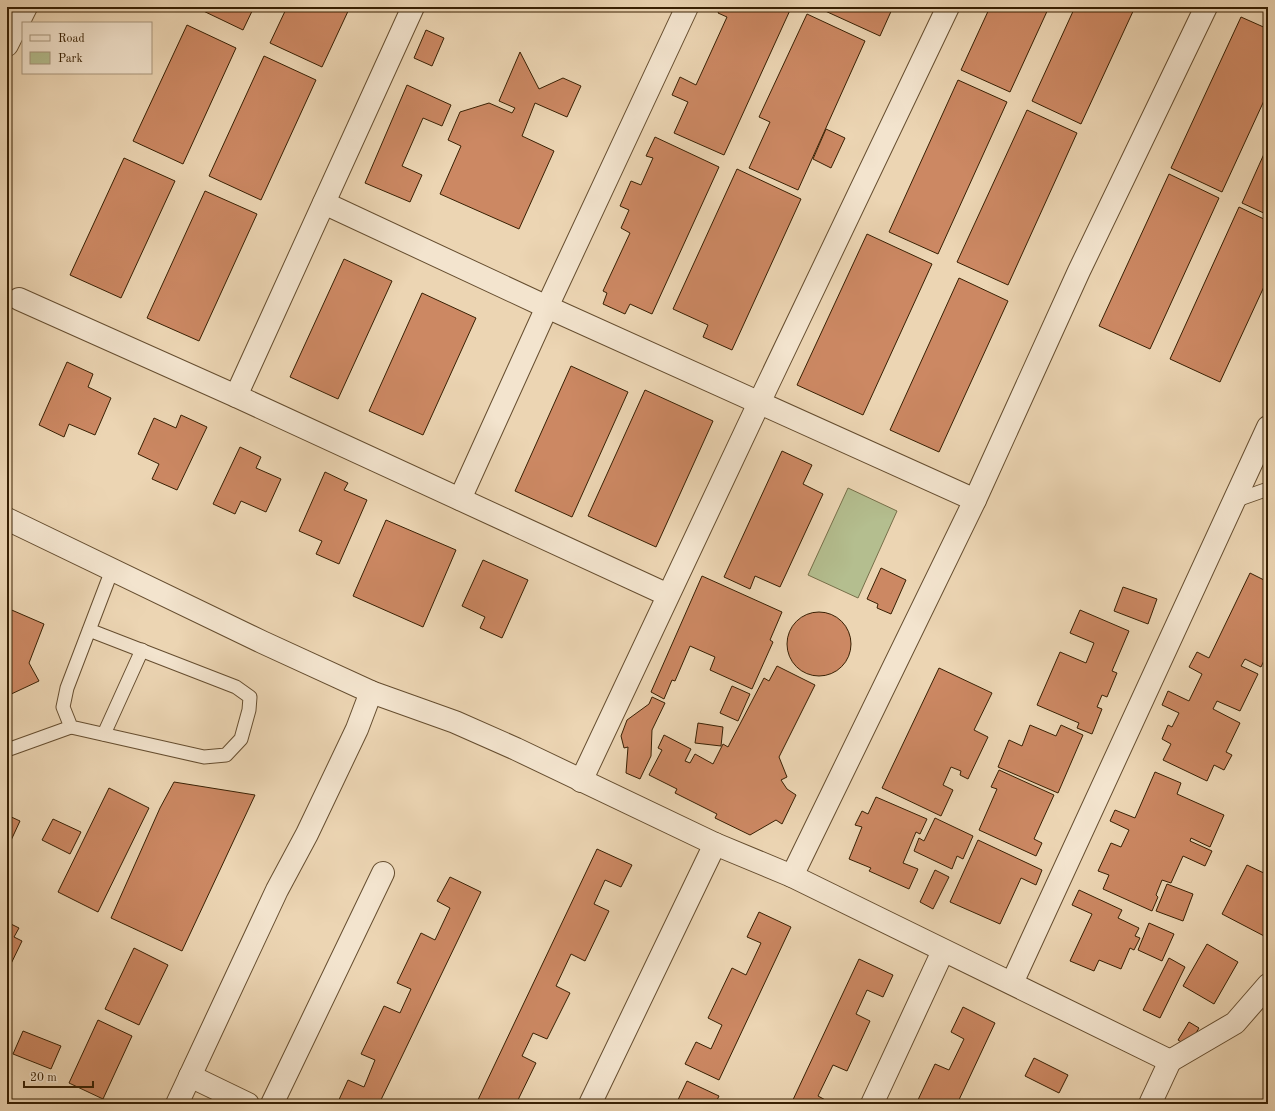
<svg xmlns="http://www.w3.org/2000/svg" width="1275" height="1111" viewBox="0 0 1275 1111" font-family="'Old Standard TT',serif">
  <rect width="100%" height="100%" fill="#ecd5b3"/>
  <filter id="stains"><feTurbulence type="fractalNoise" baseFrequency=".005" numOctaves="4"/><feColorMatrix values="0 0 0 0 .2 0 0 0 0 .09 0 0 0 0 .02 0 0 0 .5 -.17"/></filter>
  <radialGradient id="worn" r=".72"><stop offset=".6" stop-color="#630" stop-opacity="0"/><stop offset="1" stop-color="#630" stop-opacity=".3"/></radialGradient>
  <path fill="#b4be8f" stroke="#766f49" d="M848,488l49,23 -39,87 -50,-23z"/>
  <g fill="#cc8863" stroke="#382003">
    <path d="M195,7h59l-11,23z"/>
    <path d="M287,7h63l-28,60 -52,-24z"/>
    <path d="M721,7l70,1 -67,147 -50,-22 14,-31 -16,-7 8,-18 16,8 31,-68 -9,-4z"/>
    <path d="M824,7h69l-13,29 -57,-26z"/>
    <path d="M990,7h59l-39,85 -49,-22z"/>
    <path d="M1075,7h60l-54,117 -49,-23z"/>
    <path d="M807,14l58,27 -67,149 -49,-22 21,-46 -11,-5z"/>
    <path d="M1241,17l27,12v63l-46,100 -51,-24z"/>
    <path d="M187,25l49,23 -53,116 -50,-23z"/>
    <path d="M426,30l18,8 -12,28 -18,-8z"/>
    <path d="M520,52l19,37 24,-11 18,8 -14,31 -32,-14 -13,33 32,15 -35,78 -79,-35 21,-48 -13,-6 12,-28 29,-9 23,10 3,-5 -16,-7z"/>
    <path d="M264,56l52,24 -55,120 -52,-24z"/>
    <path d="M958,80l49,22 -69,152 -49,-22z"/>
    <path d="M407,85l44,20 -9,21 -19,-8 -21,48 20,9 -12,27 -45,-19z"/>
    <path d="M1027,110l50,23 -69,152 -51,-23z"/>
    <path d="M826,129l19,9 -14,30 -18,-9z"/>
    <path d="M655,137l64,30 -67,147 -22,-10 -5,10 -22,-10 4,-11 -4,-2 27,-58 -9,-5 8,-18 -9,-4 11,-25 10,4 12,-27 -7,-2z"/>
    <path d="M1268,145v70l-26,-12z"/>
    <path d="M124,158l51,23 -54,117 -51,-23z"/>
    <path d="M737,169l64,30 -69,151 -29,-13 5,-12 -35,-16z"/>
    <path d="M1169,174l50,24 -69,151 -51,-23z"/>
    <path d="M205,191l52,23 -58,127 -52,-23z"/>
    <path d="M1239,207l29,14v57l-48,104 -50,-23z"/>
    <path d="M867,234l65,30 -69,151 -66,-30z"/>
    <path d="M344,259l48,22 -54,118 -48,-22z"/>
    <path d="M959,278l49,23 -69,151 -49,-22z"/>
    <path d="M422,293l54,25 -53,117 -54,-24z"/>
    <path d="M67,362l26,12 -5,13 23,11 -16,37 -26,-11 -5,13 -25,-12z"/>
    <path d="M571,366l57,26 -56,125 -57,-26z"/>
    <path d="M645,390l68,31 -57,126 -68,-31z"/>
    <path d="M181,415l26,12 -30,63 -25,-11 7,-15 -21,-10 16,-36 22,10z"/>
    <path d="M240,447l21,10 -5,11 25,11 -15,33 -25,-11 -6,13 -22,-10z"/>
    <path d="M782,451l30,14 -9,19 20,10 -43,93 -25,-11 -5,13 -26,-12z"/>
    <path d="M325,472l23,11 -4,7 23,10 -28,64 -23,-10 6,-13 -23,-10z"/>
    <path d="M386,520l70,30 -33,77 -70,-31z"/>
    <path d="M483,560l45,20 -26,58 -22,-10 5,-11 -23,-11z"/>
    <path d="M881,568l25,12 -15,34 -14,-6 1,-4 -11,-5z"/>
    <path d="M1250,573l18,9v70l-7,15 -16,-8 -4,7 17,8 -18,37 -23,-10 -4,8 27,14 -14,29 6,3 -8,15 -10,-5 -7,16 -44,-21 8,-16 -9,-5 6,-14 4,2 7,-14 -17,-8 6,-14 21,10 13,-27 -13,-7 8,-15 12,6z"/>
    <path d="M702,576l80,36 -12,28 3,2 -21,47 -42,-19 5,-13 -25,-11 -15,35 -3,-1 -8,19 -13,-7z"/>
    <path d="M1123,587l34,12 -9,25 -34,-13z"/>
    <path d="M7,608l37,16 -15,39 10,18 -32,15z"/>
    <path d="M1080,610l49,21 -17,40 5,2 -10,24 -5,-2 -5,12 5,2 -10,25 -15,-6 2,-5 -42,-18 23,-53 26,11 8,-20 -24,-10z"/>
    <circle cx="819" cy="644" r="32"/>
    <path d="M777,666l38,19 -36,72 8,20 -6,3 6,9 9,6 -14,29 -6,-4 -26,15 -35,-17 2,-4 -42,-21 2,-4 -28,-14 13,-25 -4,-2 6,-13 27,14 -6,12 5,2 5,-9 18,10 10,-20 5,3 36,-69 5,3z"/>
    <path d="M939,668l53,25 -18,37 14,7 -20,42 -8,-4 1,-4 -10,-4 -8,18 10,5 -12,26 -59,-28z"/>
    <path d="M732,686l18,8 -12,27 -18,-8z"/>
    <path d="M652,697l13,6 -13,27 -1,26 -11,23 -14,-6 2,-26 -4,1 -3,-12 6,-16 22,-16z"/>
    <path d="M698,723l25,4 -2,19 -26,-3z"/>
    <path d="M1030,725l26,11 5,-11 22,10 -25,58 -60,-26 11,-27 13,6z"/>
    <path d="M999,770l55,25 -20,44 8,4 -6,13 -57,-26 18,-41 -6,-2z"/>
    <path d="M1155,772l26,11 -4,11 47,21 -14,32 -19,-9 -1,3 22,10 -7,15 -22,-10 -12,27 -9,-3 -6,15 2,2 -6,14 -49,-22 6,-14 -11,-4 13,-28 10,4 8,-17 -19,-9 5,-11 20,8z"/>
    <path d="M174,782l81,13 -73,156 -71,-33 49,-110z"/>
    <path d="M109,788l40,20 -51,104 -40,-20z"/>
    <path d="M876,797l51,22 -7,15 -4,-2 -13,31 15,6 -9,20 -40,-18 2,-3 -22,-9 13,-32 -7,-2 7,-14 6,3z"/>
    <path d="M7,815l13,6 -13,28z"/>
    <path d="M935,818l38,18 -10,23 -6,-3 -5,13 -38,-18 5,-13 5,3z"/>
    <path d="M53,819l28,13 -11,22 -28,-14z"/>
    <path d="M978,840l64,30 -6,15 -15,-7 -21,46 -50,-22z"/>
    <path d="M597,849l35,16 -11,22 -16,-7 -11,24 15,7 -24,50 -14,-7 -15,32 14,7 -23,46 -14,-6 -11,23 14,7 -20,41h-40z"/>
    <path d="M1247,865l21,10v59l-2,3 -44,-23z"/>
    <path d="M935,870l14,7 -16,32 -13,-7z"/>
    <path d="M450,877l31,15 -102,212h-42l11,-24 16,7 11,-27 -14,-6 23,-48 16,7 11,-24 -14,-6 24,-50 14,7 15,-32 -13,-7z"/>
    <path d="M1167,884l26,10 -10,27 -27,-10z"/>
    <path d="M1079,890l43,20 -4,8 21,10 -4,8 5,2 -6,12 -4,-2 -9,21 -22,-9 -5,11 -24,-10 22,-47 -20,-9z"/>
    <path d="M759,912l32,15 -72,153 -34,-16 11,-22 15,7 11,-24 -14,-7 24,-50 14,7 15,-32 -14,-6z"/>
    <path d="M7,922l12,6 -5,9 8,4 -15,31z"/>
    <path d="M1149,923l25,11 -12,27 -24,-11z"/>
    <path d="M1207,944l31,18 -24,42 -31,-18z"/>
    <path d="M134,948l34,17 -29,60 -34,-16z"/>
    <path d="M1169,958l16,9 -25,51 -17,-8z"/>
    <path d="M859,959l34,16 -10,22 -16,-7 -11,24 14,7 -23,50 -14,-6 -15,31 13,7 -1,1h-39z"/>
    <path d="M963,1007l32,16 -38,81h-41l19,-40 14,6 15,-31 -13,-7z"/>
    <path d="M98,1020l34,16 -29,63 -34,-16z"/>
    <path d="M1189,1022l10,6 -11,18 -10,-6z"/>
    <path d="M23,1031l38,15 -10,23 -38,-15z"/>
    <path d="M1034,1058l34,17 -9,18 -34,-17z"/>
    <path d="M687,1081l32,15 -4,8h-39z"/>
  </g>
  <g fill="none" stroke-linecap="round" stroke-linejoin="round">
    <defs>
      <g id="service">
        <path d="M1234,501l34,-12"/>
        <path d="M89,630l147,57 14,10 -1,13 -8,29 -15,16 -22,2 -133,-30 -8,-20 4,-19 45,-118"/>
        <path d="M104,734l38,-84"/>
        <path d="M7,750l64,-23"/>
      </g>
      <g id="minor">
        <path d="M324,203l223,104 428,193"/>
        <path d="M19,299l217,97 432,199"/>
        <path d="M236,396c59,-130 117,-260 177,-389"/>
        <path d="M460,499l87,-192 140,-300"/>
        <path d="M371,692l84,30 61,27 199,95 77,32 378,185"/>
        <path d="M581,781l178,-378 189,-396"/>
        <path d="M792,876l183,-376 104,-229 127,-264"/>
        <path d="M1012,983l256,-556"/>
        <path d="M1170,1061l65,-38 33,-38"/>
        <path d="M190,1076l58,28"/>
        <path d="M272,1104l111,-231"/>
        <path d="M590,1104l125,-260"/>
        <path d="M872,1104l71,-153"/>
        <path d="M1150,1104l20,-43"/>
      </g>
      <g id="tertiary">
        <path d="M7,45l19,-38"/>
        <path d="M7,519l255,123 109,50 -14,37 -50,105 -30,56 -100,214"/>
      </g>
    </defs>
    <use href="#service" stroke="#654d2f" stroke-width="15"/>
    <use href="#minor" stroke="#654d2f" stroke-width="24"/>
    <use href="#tertiary" stroke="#654d2f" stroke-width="24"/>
    <use href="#service" stroke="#f3e4ce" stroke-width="13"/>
    <use href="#minor" stroke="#f3e4ce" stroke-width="22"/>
    <use href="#tertiary" stroke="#f3e4ce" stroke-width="22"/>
  </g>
  <rect width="1275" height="1111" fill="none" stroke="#ecd5b3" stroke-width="24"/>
  <rect x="8" y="8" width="1259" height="1095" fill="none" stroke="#382003" stroke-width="2"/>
  <rect x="12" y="12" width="1251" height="1087" fill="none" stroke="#382003"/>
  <rect x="22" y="22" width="130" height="52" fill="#f3e4ce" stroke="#a8967d"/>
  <rect x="30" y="35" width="20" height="6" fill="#f3e4ce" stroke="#a8967d"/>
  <text x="58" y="42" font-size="12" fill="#382003">Road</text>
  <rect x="30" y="52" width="20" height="12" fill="#b4be8f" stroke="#a8967d"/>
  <text x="58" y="62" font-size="12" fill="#382003">Park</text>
  <path d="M24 1081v6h69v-6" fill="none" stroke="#382003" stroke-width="2"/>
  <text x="30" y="1081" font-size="12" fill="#382003" stroke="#f3e4ce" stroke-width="3" paint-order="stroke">20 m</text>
  <rect width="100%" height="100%" filter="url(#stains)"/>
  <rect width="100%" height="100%" fill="url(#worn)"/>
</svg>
